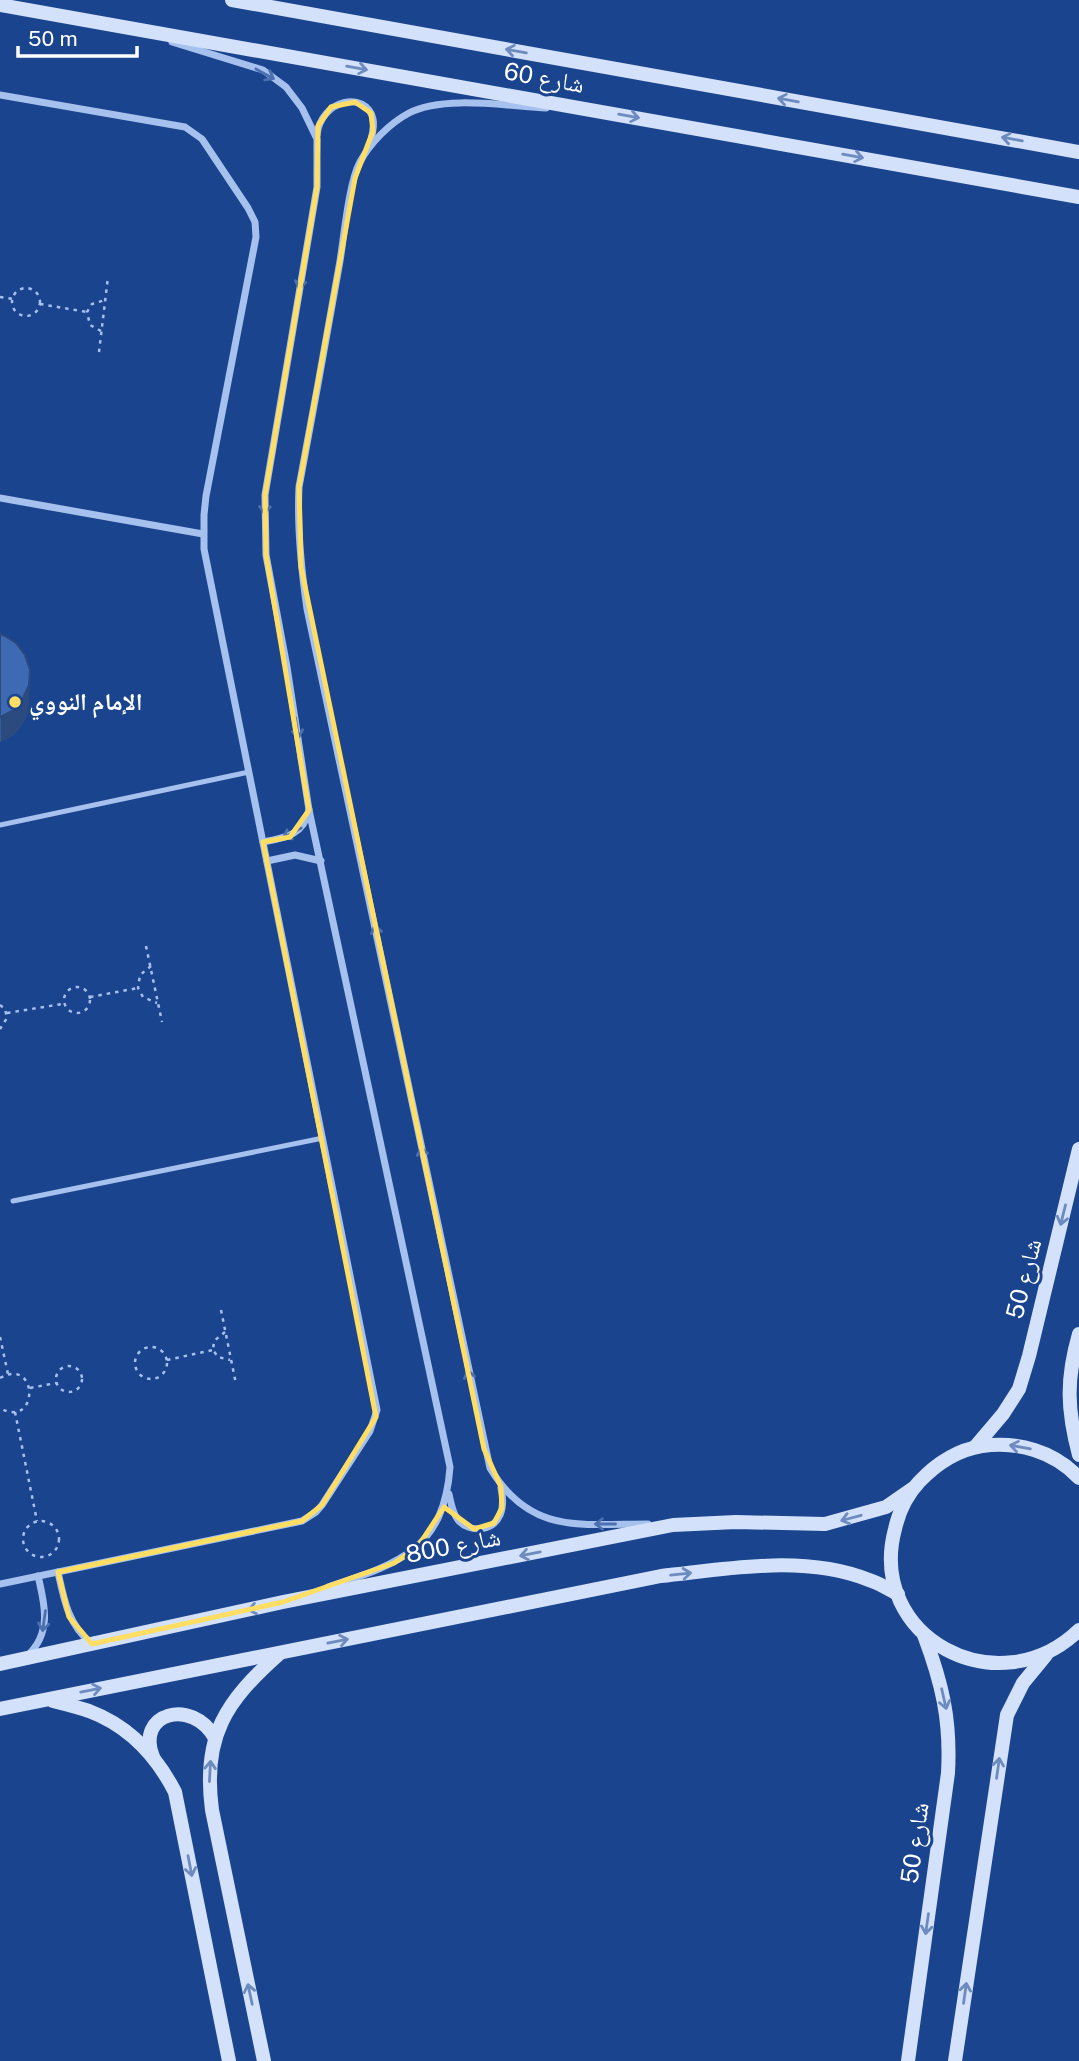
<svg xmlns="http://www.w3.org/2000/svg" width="1079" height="2061" viewBox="0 0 1079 2061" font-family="'Public Sans','Noto Naskh Arabic',sans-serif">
  <rect width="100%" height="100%" fill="#1a448e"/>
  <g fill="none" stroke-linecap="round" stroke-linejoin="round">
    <g stroke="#a6c1ee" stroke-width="2.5" stroke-dasharray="3.5 5" stroke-linecap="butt">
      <circle cx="26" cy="302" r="14"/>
      <path d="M0,297l13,2"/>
      <path d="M40,304l47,8"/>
      <path d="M101,331l-11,-6 -3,-13 5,-8 13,-4"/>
      <path d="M99,352l9,-75"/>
      <path d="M146,946l16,76"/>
      <path d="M151,966l-11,9 -2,13 5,9 14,6"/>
      <circle cx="77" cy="1000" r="13"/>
      <path d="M90,997l48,-9"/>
      <path d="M0,1005l5,4 2,9 -7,11"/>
      <path d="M7,1013l55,-9"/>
      <path d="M221,1310l15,74"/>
      <path d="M225,1332l-11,9 -1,9 5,7 12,3"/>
      <path d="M0,1337l8,37"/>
      <circle cx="151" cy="1363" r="16"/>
      <path d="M167,1360l46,-10"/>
      <circle cx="69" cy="1379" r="13"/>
      <path d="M0,1378c39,-22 39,52 0,30"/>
      <path d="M30,1388l26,-5"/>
      <path d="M15,1412l22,109"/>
      <circle cx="41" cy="1539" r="18"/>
    </g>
    <g stroke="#a6c1ee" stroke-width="5">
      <path d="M0,825l249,-53"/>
      <path d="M13,1201l310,-63"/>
    </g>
    <g stroke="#a6c1ee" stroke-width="7">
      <path d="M172,42l91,28 23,17 16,21 15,31v48l-52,308 1,60 21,112 22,143 141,657c-6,84 -53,97 -122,120"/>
      <path d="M0,95l185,32 17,12 46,69 7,14 1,15 -50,259 -2,19v34l173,861 -7,21 -48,74 -6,7 -14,9 -302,63"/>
      <path d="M546,108c-38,-2 -104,-13 -137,5 -19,10 -39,30 -49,49 -11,20 -16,74 -20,99 -13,75 -27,151 -41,226 -2,42 2,81 8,122l183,859c40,67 91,56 158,56"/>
      <path d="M317,135c4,-36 49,-45 56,-16 2,9 -2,18 -3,27"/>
      <path d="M0,498l203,36"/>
      <path d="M263,842c22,-4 41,-7 46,-32"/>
      <path d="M267,861l28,-6 26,6"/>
      <path d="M449,1494c2,9 3,18 9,26 11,13 35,12 42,-5 4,-9 3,-18 1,-27"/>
      <path d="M58,1572c6,28 10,52 33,71"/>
      <path d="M27,1656c25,-23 18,-51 11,-80"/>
    </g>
    <g stroke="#d3e1fa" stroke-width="14">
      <path d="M232,0l847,152"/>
      <path d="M0,5l1079,192"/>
      <path d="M1079,1334c-13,45 -12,76 0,121"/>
      <path d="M975,1447l28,-33 16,-25 10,-33 50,-207"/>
      <path d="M1079,1478c-25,-27 -62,-37 -97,-32 -25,4 -46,18 -63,36 -12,13 -20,29 -24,47 -29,108 103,179 184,101"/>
      <path d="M0,1664l283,-62 390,-77 63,-3 89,2 61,-17 26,-18"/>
      <path d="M53,1701c12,3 24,6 36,10 40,15 67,44 86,81l54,269"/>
      <path d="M0,1709l661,-133c67,-7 143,-22 208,4 10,3 19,9 29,14"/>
      <path d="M153,1757c-18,-44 39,-60 62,-19"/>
      <path d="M264,2061l-52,-251c-10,-74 14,-109 67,-156"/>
      <path d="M908,2061l40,-288c3,-53 -6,-90 -24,-138"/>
      <path d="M955,2061l52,-346 16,-32 23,-28"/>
    </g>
  </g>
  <path fill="#355b9b" d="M0,634l29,76 -6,13 -9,12 -14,7z"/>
  <path fill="#2b4a7e" d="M30,670l-1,40 -6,13 -9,12 -13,7v-25z"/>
  <path fill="#3e6ab4" stroke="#2b4a7e" stroke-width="2" d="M0,634l5,2 11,7 9,12 5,15 -1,15 -6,13 -9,12 -14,7z"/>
  <defs><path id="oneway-shaft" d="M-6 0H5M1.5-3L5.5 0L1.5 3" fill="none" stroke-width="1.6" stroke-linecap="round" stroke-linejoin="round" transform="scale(1.75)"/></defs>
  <g stroke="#6d8bbf">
    <use href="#oneway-shaft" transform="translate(516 51) rotate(-170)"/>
    <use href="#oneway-shaft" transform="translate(357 68) rotate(10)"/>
    <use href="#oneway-shaft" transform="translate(788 100) rotate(-170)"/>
    <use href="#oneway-shaft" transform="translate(629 116) rotate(10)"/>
    <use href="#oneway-shaft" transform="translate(1012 139) rotate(-170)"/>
    <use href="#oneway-shaft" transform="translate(853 156) rotate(10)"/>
    <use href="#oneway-shaft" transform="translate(1063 1215) rotate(104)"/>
    <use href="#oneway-shaft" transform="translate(1020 1447) rotate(-170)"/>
    <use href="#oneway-shaft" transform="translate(851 1518) rotate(165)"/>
    <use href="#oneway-shaft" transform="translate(530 1554) rotate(169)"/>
    <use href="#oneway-shaft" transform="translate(681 1574) rotate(-6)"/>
    <use href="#oneway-shaft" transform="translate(258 1608) rotate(168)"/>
    <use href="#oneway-shaft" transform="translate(338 1641) rotate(-11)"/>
    <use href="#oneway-shaft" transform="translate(91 1690) rotate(-11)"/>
    <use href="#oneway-shaft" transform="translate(944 1699) rotate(77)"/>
    <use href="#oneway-shaft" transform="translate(998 1768) rotate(-82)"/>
    <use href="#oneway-shaft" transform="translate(210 1771) rotate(-87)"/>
    <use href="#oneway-shaft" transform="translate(190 1866) rotate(79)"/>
    <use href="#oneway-shaft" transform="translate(927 1924) rotate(98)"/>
    <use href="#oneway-shaft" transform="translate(965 1993) rotate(-82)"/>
    <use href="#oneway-shaft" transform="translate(250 1994) rotate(-102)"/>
  </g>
  <g stroke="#4b70b0">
    <use href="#oneway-shaft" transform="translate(265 74) rotate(29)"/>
    <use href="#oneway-shaft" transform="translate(301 279) rotate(99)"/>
    <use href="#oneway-shaft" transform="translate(265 504) rotate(92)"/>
    <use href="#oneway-shaft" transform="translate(297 728) rotate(81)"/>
    <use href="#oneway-shaft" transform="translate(292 833) rotate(151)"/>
    <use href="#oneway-shaft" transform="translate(377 935) rotate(-102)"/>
    <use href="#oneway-shaft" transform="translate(423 1157) rotate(-102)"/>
    <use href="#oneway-shaft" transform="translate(470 1380) rotate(-102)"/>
    <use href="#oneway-shaft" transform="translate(605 1524) rotate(180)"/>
    <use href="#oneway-shaft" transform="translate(44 1621) rotate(98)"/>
  </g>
  <path fill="none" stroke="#ffde63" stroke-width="5" stroke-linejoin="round" d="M355,102l16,11 2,18 -18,47 -56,309 2,80 183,882 17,38 1,21 -8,15 -20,6 -30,-22 -27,41 -23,15 -111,39 -191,42 -23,-27 -11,-45 244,-51 20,-16 54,-88 -113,-575 27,-5 19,-27 -43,-255 -1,-60 52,-308 1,-61 13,-19z"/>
  <circle fill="#ffde63" stroke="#1a448e" stroke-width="2.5" cx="15" cy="702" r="7"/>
  <g text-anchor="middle" stroke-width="6" stroke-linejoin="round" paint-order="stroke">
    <g font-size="24" fill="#fff" stroke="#1a448e">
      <text transform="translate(544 78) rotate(10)" y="8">شارع 60</text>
      <text transform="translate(1024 1279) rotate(-76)" y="8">شارع 50</text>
      <text transform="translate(453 1546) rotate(-11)" y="8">شارع 800</text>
      <text transform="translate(915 1843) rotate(-82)" y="8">شارع 50</text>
    </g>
    <g font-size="24" font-weight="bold" fill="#fff" stroke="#1a448e" text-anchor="start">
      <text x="29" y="710">الإمام النووي</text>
    </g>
  </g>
  <path d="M18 46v10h119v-10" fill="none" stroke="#ffffff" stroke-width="3.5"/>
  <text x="28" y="46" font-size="21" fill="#ffffff" stroke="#1a448e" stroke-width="5" paint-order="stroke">50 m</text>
</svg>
